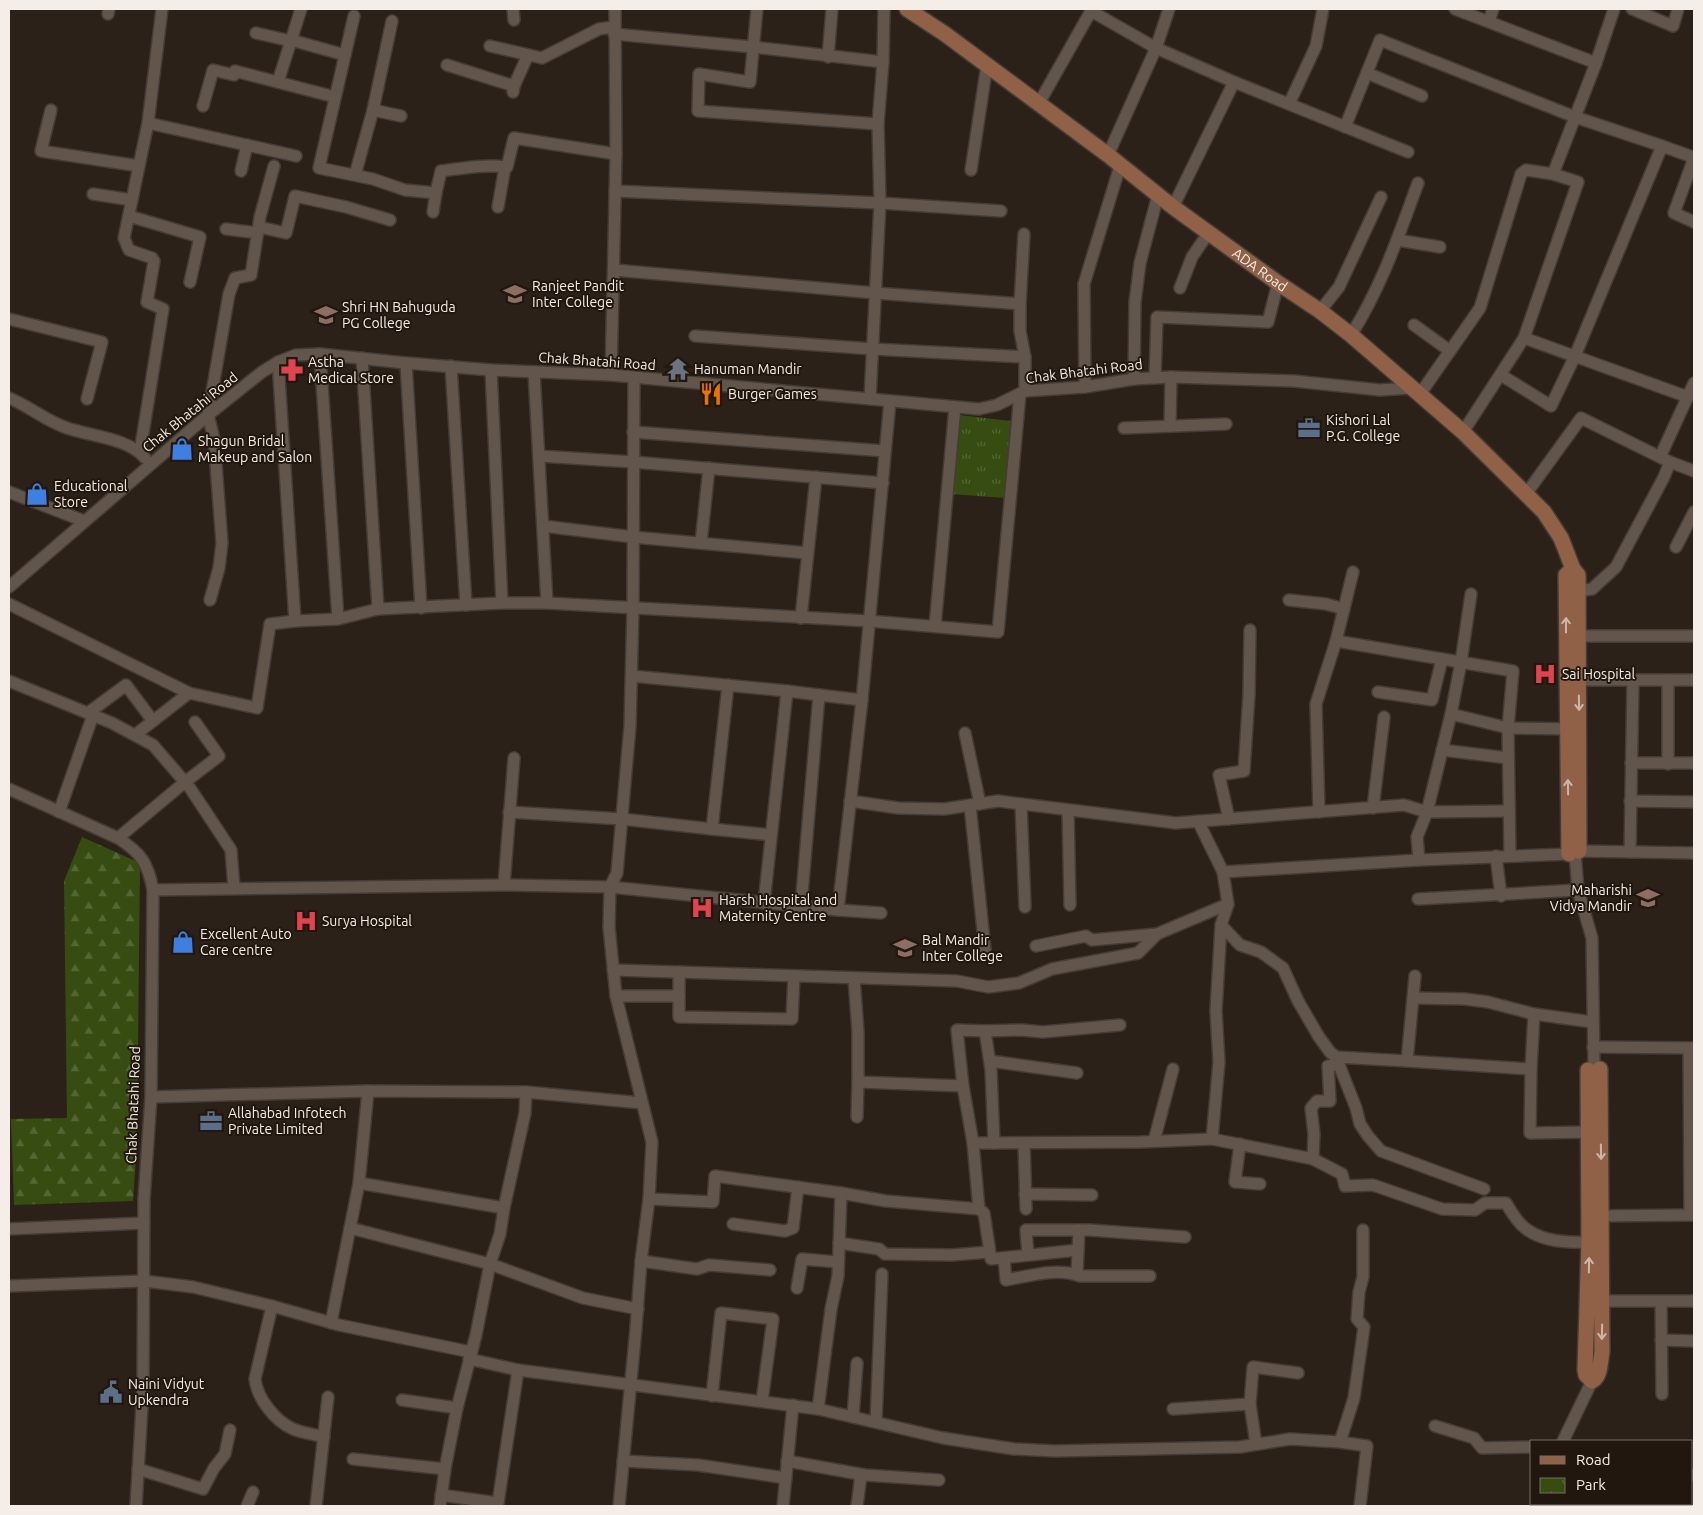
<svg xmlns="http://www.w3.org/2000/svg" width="1703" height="1515" viewBox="0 0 1703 1515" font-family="Ubuntu,sans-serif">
  <defs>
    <pattern id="forest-firs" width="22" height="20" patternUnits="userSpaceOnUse" patternTransform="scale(1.25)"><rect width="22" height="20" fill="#364c10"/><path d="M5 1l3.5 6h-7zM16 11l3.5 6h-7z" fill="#546633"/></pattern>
    <pattern id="park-tufts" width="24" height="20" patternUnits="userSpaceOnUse" patternTransform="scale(1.25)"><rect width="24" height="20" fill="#364c10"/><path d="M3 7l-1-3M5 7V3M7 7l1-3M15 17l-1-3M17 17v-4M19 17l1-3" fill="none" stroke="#546633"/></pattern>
  </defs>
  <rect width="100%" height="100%" fill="#2b2118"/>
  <path fill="url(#forest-firs)" d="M82,837l58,26 -3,279 -4,59 -119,4 -3,-86 56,-1 -3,-237z"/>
  <path fill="url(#park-tufts)" d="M958,415l53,6 -6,77 -55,-4z"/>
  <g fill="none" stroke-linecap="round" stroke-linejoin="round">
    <defs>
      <g id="street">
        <path d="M513,9l1,11"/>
        <path d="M757,9l-7,73 -51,-8 -1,37 180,13"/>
        <path d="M1455,9l141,54"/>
        <path d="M1632,9l41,17 5,-17"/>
        <path d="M108,14l1,-5"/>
        <path d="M354,16l-35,152 54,11 32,11 31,3 5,-22c22,-3 44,-7 66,-4l7,-29 102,16"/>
        <path d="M1489,21l4,-12"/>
        <path d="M256,33l35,8"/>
        <path d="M614,34l139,13 130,15"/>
        <path d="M291,40l54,15"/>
        <path d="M490,46l52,12 57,-29 15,-2"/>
        <path d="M828,57l4,-48"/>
        <path d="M447,65l67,21"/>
        <path d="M1367,73l55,23"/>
        <path d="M278,82l23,-73"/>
        <path d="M513,92l1,-6 14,-31"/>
        <path d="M1039,103l52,-92 65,37 78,34 174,70"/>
        <path d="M1289,104l27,-58 7,-37"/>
        <path d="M203,106l10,-36 21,5 1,-4 100,26"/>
        <path d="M51,110l-10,41 98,15"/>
        <path d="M373,110l19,-89"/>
        <path d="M148,123l148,33"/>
        <path d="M1345,127l35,-87 195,77 87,29 -87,210 -24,50 -50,-31"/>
        <path d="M1662,146l28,10 3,5 -19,52 20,9"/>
        <path d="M1108,155l48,-107 13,-39"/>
        <path d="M971,170l16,-105"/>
        <path d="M241,171l6,-26"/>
        <path d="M355,175l18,-65 28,6"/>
        <path d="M615,191l265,12 121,8"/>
        <path d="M93,194l39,6"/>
        <path d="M498,207l7,-40"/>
        <path d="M1173,207l61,-125"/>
        <path d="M433,212l3,-19"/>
        <path d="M129,216l71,21 -10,45"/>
        <path d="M259,227l27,6 9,-37 51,11 44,13"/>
        <path d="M226,229l32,4"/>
        <path d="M1024,234l-4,70v27l5,26v34"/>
        <path d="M1397,240l43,7"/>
        <path d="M614,270l261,23 145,11"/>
        <path d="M1180,288l12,-31 17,-25"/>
        <path d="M1320,311l19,-24 42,-90"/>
        <path d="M9,319l93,23 -15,57"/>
        <path d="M1414,325l36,26"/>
        <path d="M1351,335c30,-47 48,-100 67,-152"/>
        <path d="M695,336l178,13 152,8"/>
        <path d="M1524,338l164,59"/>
        <path d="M320,354l18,265"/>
        <path d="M362,358l16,251"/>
        <path d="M278,362l17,259 43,-2 40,-10 124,-6h45l-13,-231"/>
        <path d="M406,363l15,245"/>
        <path d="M451,366l15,239"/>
        <path d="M491,370l11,233"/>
        <path d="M611,375l5,-221 -1,-145"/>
        <path d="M1155,378l2,-61 111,5 10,-39"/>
        <path d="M1134,379l1,-77 5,-39 18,-68"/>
        <path d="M1085,387l-1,-103 36,-118"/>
        <path d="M1420,394l60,-86 41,-134 5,-4 27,4 43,-111 18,-54"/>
        <path d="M9,398c20,8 37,23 58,30 23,8 61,10 78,30"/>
        <path d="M870,399l10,-196 -2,-79 5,-62 1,-53"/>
        <path d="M1170,426l1,-49"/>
        <path d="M1124,428l102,-4"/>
        <path d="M633,432l252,19"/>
        <path d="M1463,432l61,-94 54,-156 -25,-8"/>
        <path d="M140,452l23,-143 -16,-7 7,-41 -2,-3 -23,-8 -5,-12 24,-115 14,-114"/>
        <path d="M539,456l94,6 250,21"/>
        <path d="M1660,457l34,-74"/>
        <path d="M9,492l75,29"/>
        <path d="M1526,494l55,-76 89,44 24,9"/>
        <path d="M543,526l90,11 174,16"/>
        <path d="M701,543l8,-75"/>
        <path d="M1676,547l18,-35"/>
        <path d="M9,587l199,-172 54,-43 16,-10 18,-7 24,-1 86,9 85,7 120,5 368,34 18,-4 28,-14 60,-4 49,-8 37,-2 123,4 86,9 31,-2"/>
        <path d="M1579,591l13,-2 24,-22 48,-90 6,-15"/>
        <path d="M210,600l9,-32 3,-25 -8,-104 -6,-24 21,-121 6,-16 16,-3 9,-58 14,-51"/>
        <path d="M1289,600l37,4 18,5"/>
        <path d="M547,603l322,18 129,11 22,-238"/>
        <path d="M9,604l180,89 68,15 13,-84 25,-3"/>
        <path d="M801,618l15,-141"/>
        <path d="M935,626l20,-219"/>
        <path d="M1579,636h115"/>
        <path d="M1336,641l177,30 -5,57 2,128"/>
        <path d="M632,676l155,15"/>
        <path d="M1579,680h115"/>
        <path d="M9,681l103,42 41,22 37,43 41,62 3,38"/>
        <path d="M1378,692l54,8 10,-41"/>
        <path d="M88,713l38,-28 27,36"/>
        <path d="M1451,714l57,14 67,1"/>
        <path d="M965,733l15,71"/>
        <path d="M135,735l54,-42"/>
        <path d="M1442,750l66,8"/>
        <path d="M1631,763h63"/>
        <path d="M1668,764v-84"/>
        <path d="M9,789l109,49c23,15 30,25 35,52l-2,207 -7,102 -1,190 -7,117"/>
        <path d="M850,801l48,7 46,1 54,-8 178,22 228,-18 23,7 82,-1"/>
        <path d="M1630,801l64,1"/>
        <path d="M1021,804l4,103"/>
        <path d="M970,805l15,145"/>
        <path d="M1373,808l11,-91"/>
        <path d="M1068,810l2,95"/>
        <path d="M59,812l34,-97"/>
        <path d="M509,812l113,7 90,10 16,-144"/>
        <path d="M1319,812l-3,-108 20,-63 17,-69"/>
        <path d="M1229,819l-10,-44 25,-4 5,-77 1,-64"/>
        <path d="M1198,821l25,51"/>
        <path d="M712,829l59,6"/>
        <path d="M118,838l67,-56 34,-26 -24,-34"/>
        <path d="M1630,852l3,-172"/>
        <path d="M1575,853l3,37 14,48 2,128"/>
        <path d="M1496,856l5,40"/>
        <path d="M1419,860l-2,-23 10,-25 24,-98 10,-52 10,-68"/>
        <path d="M504,885l10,-127"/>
        <path d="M153,890l351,-5 106,2 228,23 24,-210 28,-299"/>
        <path d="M1418,899l160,-9"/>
        <path d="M764,903l23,-212 32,4"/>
        <path d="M801,906l18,-211 43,5"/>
        <path d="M838,910l43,3"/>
        <path d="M1221,925l19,20 21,7 22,16 15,33 21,36 11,15 6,5 71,4"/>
        <path d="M1036,946l50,-10 6,4 65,-6 71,-30"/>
        <path d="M613,970l344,11 31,6 31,-4 33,-14 86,-16 19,-19"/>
        <path d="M1415,976l-8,85 124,8"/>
        <path d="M854,978l4,54v50l105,4"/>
        <path d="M616,996h63v21l113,2 2,-43"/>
        <path d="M679,996v-24"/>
        <path d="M1414,998l51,1 23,3 46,12 58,8"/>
        <path d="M1534,1014l-3,55 -1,64 60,-1"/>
        <path d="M1593,1047l101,1"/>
        <path d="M1689,1048l1,167"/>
        <path d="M1336,1057l20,51 4,16 8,12 13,15 103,38"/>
        <path d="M990,1061l87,12"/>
        <path d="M151,1097l217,-6 158,1 116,11"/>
        <path d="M857,1117l1,-35"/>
        <path d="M1212,1139l7,-77 -3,-51 5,-86 7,-21 -5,-32 196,-12 150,-6 10,-3 115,2"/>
        <path d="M1154,1141l19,-72"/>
        <path d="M973,1143h21l-3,-73 -6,-39"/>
        <path d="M994,1143l147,-1 71,-3 101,20 29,15 3,12 28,-1 69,24 33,1 10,-7h21c5,8 11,19 19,25 17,14 43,15 64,14"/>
        <path d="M1024,1143l2,66"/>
        <path d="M1240,1144l-5,38 25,2"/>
        <path d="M1313,1159l1,-25 -3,-26 6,-7h13l-2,-35 11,-2"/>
        <path d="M359,1183l145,25"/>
        <path d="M1025,1194l67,1"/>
        <path d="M649,1199l64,3 2,-26 126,17 45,8 93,8"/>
        <path d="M1593,1216l101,-1"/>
        <path d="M733,1224l52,7 8,-3 5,-41"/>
        <path d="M350,1228l140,36 93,34 55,11"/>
        <path d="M9,1229l135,-6"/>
        <path d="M839,1243l40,6 6,5 67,1 37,-3"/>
        <path d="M1078,1250l-87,9 -7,-46 -5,-4 -6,-66 -10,-57 -6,-56 28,1 37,-1 21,2 77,-7"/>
        <path d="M1028,1255l-2,-25h63l96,7"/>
        <path d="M1004,1258l2,22c23,-4 52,-13 74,-4h70"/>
        <path d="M641,1261l56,8 12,-4 61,5"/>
        <path d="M1077,1275l2,-45"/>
        <path d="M9,1286l135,-5 49,6 79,19 67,19 132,27"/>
        <path d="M797,1288l5,-29 36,3"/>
        <path d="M1595,1301h99"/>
        <path d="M1661,1302l1,92"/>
        <path d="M272,1306l-17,73c2,19 20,42 38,50 9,4 21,5 31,8"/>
        <path d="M331,1323l28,-140 9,-92"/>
        <path d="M1661,1340l33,1"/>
        <path d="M469,1359l49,11 300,39 125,29 71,11 41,2 185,-4 50,-8 50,3 27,4 -7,60"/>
        <path d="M712,1396l9,-83 52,6 -11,82"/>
        <path d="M402,1400l55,8"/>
        <path d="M818,1409l13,-100 7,-33 3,-83"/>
        <path d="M1173,1409l77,-5"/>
        <path d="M853,1417l4,-54"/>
        <path d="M876,1422l6,-148"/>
        <path d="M1435,1426l39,12 8,10 50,-1"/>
        <path d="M1563,1441l29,-60"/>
        <path d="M1340,1442l14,-44 10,-71 -7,-8 2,-27 4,-15v-47"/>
        <path d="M1256,1444l-6,-40 3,-37 45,6"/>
        <path d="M353,1459l92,10"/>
        <path d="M623,1461l75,4 88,13"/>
        <path d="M787,1461l78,14 74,5"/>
        <path d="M138,1469l65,20 11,-21 11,-14 5,-24"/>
        <path d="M1692,1475h2"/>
        <path d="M441,1495l57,8 20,-133"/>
        <path d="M1685,1504v2"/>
        <path d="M247,1506l6,-14"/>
        <path d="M316,1506l12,-109"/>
        <path d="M440,1506l5,-37 12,-61 19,-73 14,-71 10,-30 4,-26 21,-95 1,-21"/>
        <path d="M619,1506l17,-178 5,-67 8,-62 3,-57 -36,-146 -7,-69 1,-40 7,-14 13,-147 3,-119 1,-230"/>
        <path d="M783,1506l10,-101"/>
        <path d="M857,1506l4,-31"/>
        <path d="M1545,1506v-2"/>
      </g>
      <g id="secondary">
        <path id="s1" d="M907,9l38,25 163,121 65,52 105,76 42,28 31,24 112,97 81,80 17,26 12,31 5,6 1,276"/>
        <path d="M1569,854l-3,-279 7,-6"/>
        <path d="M1588,1070l1,172 -4,128 1,5 6,6c9,-5 8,-19 10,-29l-2,-283"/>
      </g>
    </defs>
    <use href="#street" stroke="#453c36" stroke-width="14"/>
    <use href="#secondary" stroke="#453c36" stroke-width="18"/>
    <use href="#street" stroke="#62564c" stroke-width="11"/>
    <use href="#secondary" stroke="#906147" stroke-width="15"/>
  </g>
  <defs><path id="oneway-shaft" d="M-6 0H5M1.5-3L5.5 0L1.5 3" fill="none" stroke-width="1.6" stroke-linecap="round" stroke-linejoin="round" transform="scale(1.25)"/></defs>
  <g stroke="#cdb6a8">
    <use href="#oneway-shaft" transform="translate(1566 625) rotate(-90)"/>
    <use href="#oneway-shaft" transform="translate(1579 703) rotate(89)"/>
    <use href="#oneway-shaft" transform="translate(1568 787) rotate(-91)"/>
    <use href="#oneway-shaft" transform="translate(1601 1152) rotate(89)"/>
    <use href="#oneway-shaft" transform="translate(1589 1265) rotate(-89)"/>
    <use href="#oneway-shaft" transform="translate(1602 1332) rotate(91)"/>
  </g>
  <defs>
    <symbol id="school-bare" viewBox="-9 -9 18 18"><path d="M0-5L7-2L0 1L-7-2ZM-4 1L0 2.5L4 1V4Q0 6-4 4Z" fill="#8d6e63" stroke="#21170f" stroke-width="2.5" paint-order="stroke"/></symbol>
    <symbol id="university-bare" viewBox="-9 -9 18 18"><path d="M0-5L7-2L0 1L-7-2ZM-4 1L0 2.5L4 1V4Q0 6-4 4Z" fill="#8d6e63" stroke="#21170f" stroke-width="2.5" paint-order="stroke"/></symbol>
    <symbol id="temple-bare" viewBox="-9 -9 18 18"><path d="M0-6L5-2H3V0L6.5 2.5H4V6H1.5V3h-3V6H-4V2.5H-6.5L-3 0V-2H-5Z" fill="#6b7280" stroke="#21170f" stroke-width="2.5" paint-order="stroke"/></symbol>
    <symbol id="pharmacy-bare" viewBox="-9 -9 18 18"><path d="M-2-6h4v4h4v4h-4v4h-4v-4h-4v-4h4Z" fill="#e0444e" stroke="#21170f" stroke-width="2.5" paint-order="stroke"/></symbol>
    <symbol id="restaurant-bare" viewBox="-9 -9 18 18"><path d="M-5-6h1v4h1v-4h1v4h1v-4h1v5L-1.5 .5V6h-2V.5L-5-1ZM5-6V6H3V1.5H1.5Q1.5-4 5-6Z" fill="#e8710a" stroke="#21170f" stroke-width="2.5" paint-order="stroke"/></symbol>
    <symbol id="office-bare" viewBox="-9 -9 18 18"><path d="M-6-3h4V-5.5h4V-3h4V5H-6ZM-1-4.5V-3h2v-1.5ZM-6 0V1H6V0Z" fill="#5c6f8a" stroke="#21170f" stroke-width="2.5" paint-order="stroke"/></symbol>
    <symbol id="shop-bare" viewBox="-9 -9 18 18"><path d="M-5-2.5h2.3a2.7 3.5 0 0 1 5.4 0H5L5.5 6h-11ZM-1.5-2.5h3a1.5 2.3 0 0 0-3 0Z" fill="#3f7fe0" stroke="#21170f" stroke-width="2.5" paint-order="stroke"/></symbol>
    <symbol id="hospital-bare" viewBox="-9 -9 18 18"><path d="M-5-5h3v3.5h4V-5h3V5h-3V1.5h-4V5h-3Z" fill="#e0444e" stroke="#21170f" stroke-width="2.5" paint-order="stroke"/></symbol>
    <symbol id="civic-bare" viewBox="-9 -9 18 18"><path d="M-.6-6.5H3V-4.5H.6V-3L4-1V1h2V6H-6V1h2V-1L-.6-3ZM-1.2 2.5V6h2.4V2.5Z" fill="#5c6f8a" stroke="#21170f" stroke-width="2.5" paint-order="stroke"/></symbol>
  </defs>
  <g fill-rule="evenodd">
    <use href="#school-bare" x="499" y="278" width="32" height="32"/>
    <use href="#university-bare" x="310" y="299" width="32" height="32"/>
    <use href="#temple-bare" x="662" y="353" width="32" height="32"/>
    <use href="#pharmacy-bare" x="276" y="354" width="32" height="32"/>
    <use href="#restaurant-bare" x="695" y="378" width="32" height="32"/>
    <use href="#office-bare" x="1293" y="412" width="32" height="32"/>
    <use href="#shop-bare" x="166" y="433" width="32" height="32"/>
    <use href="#shop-bare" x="21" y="478" width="32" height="32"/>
    <use href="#hospital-bare" x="1529" y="658" width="32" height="32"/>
    <use href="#school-bare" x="1632" y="882" width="32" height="32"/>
    <use href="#hospital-bare" x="686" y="892" width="32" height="32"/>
    <use href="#hospital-bare" x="290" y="905" width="32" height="32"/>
    <use href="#shop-bare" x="167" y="926" width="32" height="32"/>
    <use href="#school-bare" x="889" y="932" width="32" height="32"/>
    <use href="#office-bare" x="195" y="1105" width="32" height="32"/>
    <use href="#civic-bare" x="95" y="1376" width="32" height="32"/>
  </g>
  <g text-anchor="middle" stroke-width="4" stroke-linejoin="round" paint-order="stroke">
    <g font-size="14" fill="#f5eee8" stroke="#21170f">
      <text dy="5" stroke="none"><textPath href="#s1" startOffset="439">ADA Road</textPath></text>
      <text transform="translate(597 361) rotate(4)" y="5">Chak Bhatahi Road</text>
      <text transform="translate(1084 371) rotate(-7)" y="5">Chak Bhatahi Road</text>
      <text transform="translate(190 412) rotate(-39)" y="5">Chak Bhatahi Road</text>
      <text transform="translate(133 1105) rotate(-88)" y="5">Chak Bhatahi Road</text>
    </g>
    <g font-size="14" fill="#f5eee8" stroke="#21170f" text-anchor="start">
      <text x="532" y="291">Ranjeet Pandit<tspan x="532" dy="16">Inter College</tspan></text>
      <text x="342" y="312">Shri HN Bahuguda<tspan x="342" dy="16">PG College</tspan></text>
      <text x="308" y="367">Astha<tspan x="308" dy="16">Medical Store</tspan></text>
      <text x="694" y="374">Hanuman Mandir</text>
      <text x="728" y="399">Burger Games</text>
      <text x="1326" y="425">Kishori Lal<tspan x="1326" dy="16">P.G. College</tspan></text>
      <text x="198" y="446">Shagun Bridal<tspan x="198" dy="16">Makeup and Salon</tspan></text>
      <text x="54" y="491">Educational<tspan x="54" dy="16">Store</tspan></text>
      <text x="1562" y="679">Sai Hospital</text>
      <text x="1632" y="895" text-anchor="end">Maharishi<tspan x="1632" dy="16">Vidya Mandir</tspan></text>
      <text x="719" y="905">Harsh Hospital and<tspan x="719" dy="16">Maternity Centre</tspan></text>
      <text x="322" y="926">Surya Hospital</text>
      <text x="200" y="939">Excellent Auto<tspan x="200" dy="16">Care centre</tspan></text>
      <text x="922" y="945">Bal Mandir<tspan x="922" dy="16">Inter College</tspan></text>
      <text x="228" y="1118">Allahabad Infotech<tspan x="228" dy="16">Private Limited</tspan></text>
      <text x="128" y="1389">Naini Vidyut<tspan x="128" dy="16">Upkendra</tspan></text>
    </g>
  </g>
  <rect width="1703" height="1515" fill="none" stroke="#f5eee8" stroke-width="20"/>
  <rect x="1530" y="1440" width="162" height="65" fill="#21170f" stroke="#766d66"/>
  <rect x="1540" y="1456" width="25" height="8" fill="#906147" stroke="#766d66"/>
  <text x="1576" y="1465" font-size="15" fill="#f5eee8">Road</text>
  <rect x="1540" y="1478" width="25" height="15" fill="url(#park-tufts)" stroke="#766d66"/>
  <text x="1576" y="1490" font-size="15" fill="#f5eee8">Park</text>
</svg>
